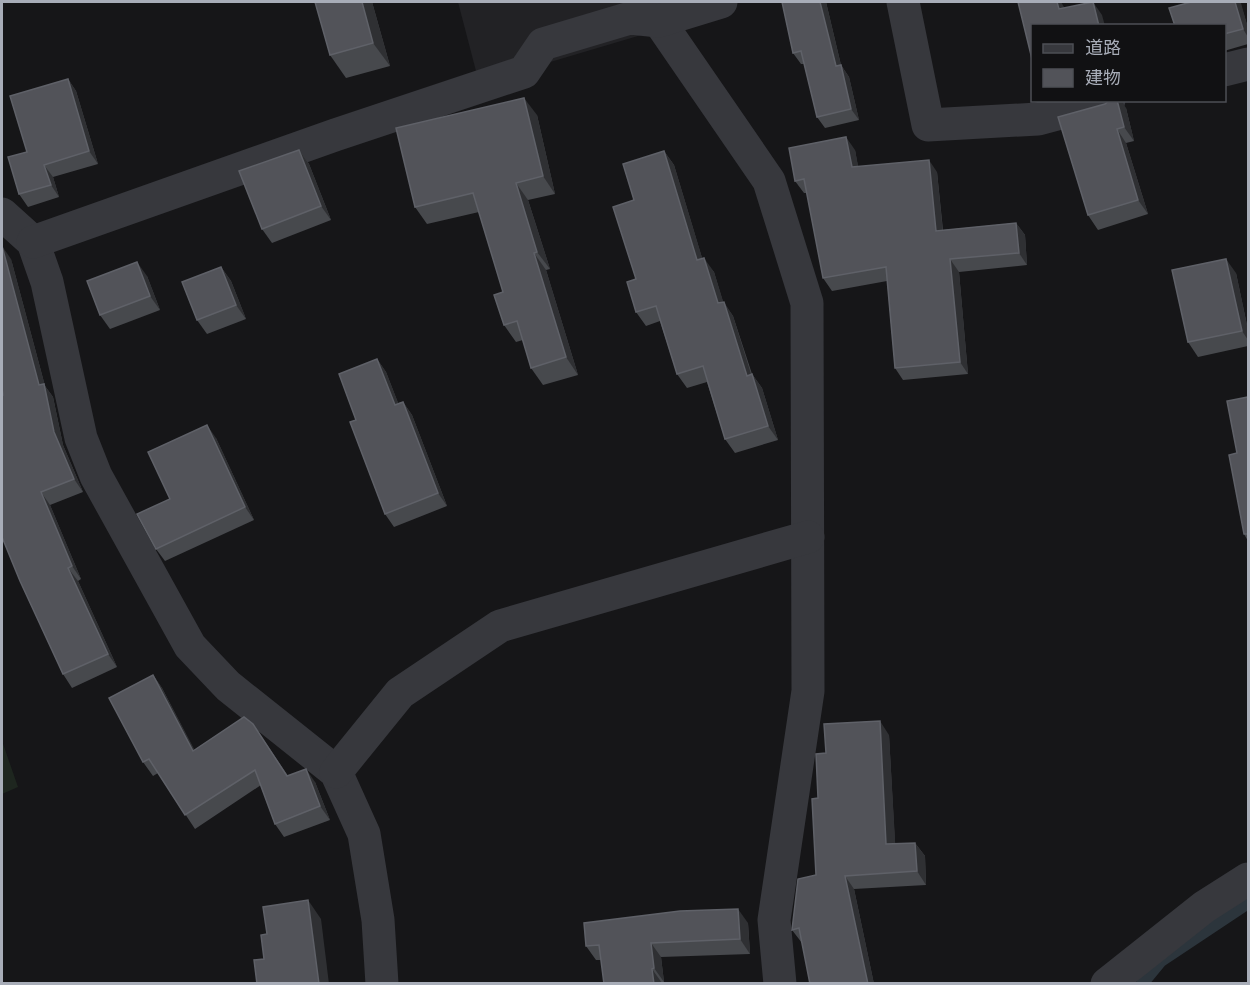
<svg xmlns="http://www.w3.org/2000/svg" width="1250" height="985" viewBox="0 0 1250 985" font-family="Commissioner,'Noto Sans JP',sans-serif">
  <rect width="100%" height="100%" fill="#161618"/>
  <path fill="#222225" d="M458,2h181l9,31 -101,30 -71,8z"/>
  <path fill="#1e261f" d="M2,741l16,46 -16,7z"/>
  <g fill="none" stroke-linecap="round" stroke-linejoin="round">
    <path stroke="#2c353c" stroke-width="12" d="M1142,984l19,-23 87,-58"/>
    <g stroke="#37383d" stroke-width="33">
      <path d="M654,2l5,19 110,160 38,122 1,388 -34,229 6,64"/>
      <path d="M903,2l25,123 110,-6 71,-19"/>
      <path d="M1224,70l24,-6"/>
      <path d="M2,214l31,28 14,40 34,156 15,38 94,170 38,40 108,86 28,62 14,86 4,64"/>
      <path d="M33,242l302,-107 189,-63 19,-28 87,-26 29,3 62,-19"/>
      <path d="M336,772l64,-79 100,-67 308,-89"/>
      <path d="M1107,984l97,-77 44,-28"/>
    </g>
  </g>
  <g fill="#47494d">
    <path d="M372,2l18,64 -44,12 -16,-23z"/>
    <path d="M782,2h44l15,63 8,12 10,43 -34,8 -8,-11 -13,-53h-3l-8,-11z"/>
    <path d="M1191,2h49l8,26v16l-24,7v-25z"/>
    <path d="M68,79l8,12 22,73 -45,13 6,20 -31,10 -9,-13 8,-42z"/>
    <path d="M1105,104l21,4 8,33 -8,2 22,71 -50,16 -10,-15z"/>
    <path d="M537,115l18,79 -27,6 22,69 -4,1 32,105 -35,10 -12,-17 -8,-28 -7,2 -12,-17 -1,-33 -24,-80 -52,12 -12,-17z"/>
    <path d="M299,150l10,14 22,56 -59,23 -10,-14z"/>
    <path d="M855,150l3,17 79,5 6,58 73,-7 9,12 2,30 -68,7 9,102 -65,6 -8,-12 -8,-87 -55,10 -9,-13 -16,-85h-3l-9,-12z"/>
    <path d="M664,151l10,14 28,93 12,14 9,30 10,14 19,58 10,14 16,52 -43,13 -10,-14 -18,-57 -20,6 -10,-14 -17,-53 -14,5 -10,-14 -2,-112z"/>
    <path d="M11,259l34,127 8,11 10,48 20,47 -33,13 31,74 -3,2 39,86 -45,21 -9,-14z"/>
    <path d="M221,267l10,14 15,38 -39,15 -10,-14z"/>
    <path d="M1236,273l12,57v16l-50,11 -10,-15z"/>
    <path d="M147,276l13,34 -50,19 -10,-14z"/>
    <path d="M377,359l9,13 12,31 5,-1 9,13 35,91 -53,21 -9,-13 -29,-94z"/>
    <path d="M1248,397v144l-4,-7 -7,-81z"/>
    <path d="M216,438l38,82 -89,41 -9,-12 14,-50z"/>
    <path d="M153,675l9,13 32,62 59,-26 35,52 27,6 15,38 -46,17 -9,-13 -14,-39 -66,44 -37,-56 -5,3 -10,-14z"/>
    <path d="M889,735l6,109 20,-1 10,13 1,29 -72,4 20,95h-64l-8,-41 -10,-13 24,-55 10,-122z"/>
    <path d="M748,923l2,31 -89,3 3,25 -2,2h-58l-3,-24h-5l-10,-14z"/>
  </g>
  <g fill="#2f3033">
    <path d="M362,2h10l18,64 -17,-23z"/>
    <path d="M820,2h6l18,76 -8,-12z"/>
    <path d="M1057,2h4l3,5 4,16 -9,-14z"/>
    <path d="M1093,2l9,13 3,11h-6z"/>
    <path d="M1235,2h5l1,1 7,25v9l-5,-8z"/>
    <path d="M841,65l8,12 10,43 -8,-11z"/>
    <path d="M68,79l8,12 22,73 -9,-13z"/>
    <path d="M524,98l13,17 18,79 -12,-18z"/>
    <path d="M1117,100h4l5,8 8,33 -10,-14z"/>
    <path d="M1117,129l9,14 22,71 -10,-14z"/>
    <path d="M846,137l9,13 6,30 -9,-13z"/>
    <path d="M299,150l10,14 22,56 -10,-14z"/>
    <path d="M664,151l10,14 33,109 -10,-14z"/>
    <path d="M929,160l8,12 7,71 -8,-12z"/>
    <path d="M44,165l9,12 6,20 -8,-12z"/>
    <path d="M516,183l12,17 22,69 -13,-17z"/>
    <path d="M1016,223l9,12 2,30 -8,-12z"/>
    <path d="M2,246l9,13 34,127 8,11 10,48 20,47 -9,-13 -20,-47 -15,-47z"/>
    <path d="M534,253l12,17 32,105 -12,-18z"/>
    <path d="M704,258l10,14 14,45 -10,-14z"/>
    <path d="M950,259l9,13 9,102 -8,-12z"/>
    <path d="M1226,259l10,14 12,57v10l-6,-9z"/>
    <path d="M137,262l10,14 13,34 -10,-14z"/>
    <path d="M221,267l10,14 15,38 -10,-14z"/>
    <path d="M724,302l9,14 23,74 -9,-14z"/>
    <path d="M377,359l9,13 18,46 -9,-13z"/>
    <path d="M752,374l10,14 16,52 -10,-14z"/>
    <path d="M403,402l9,13 35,91 -9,-13z"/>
    <path d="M207,425l9,13 38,82 -9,-13z"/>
    <path d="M41,492l9,13 31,74 -9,-13z"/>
    <path d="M68,568l10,13 39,86 -9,-13z"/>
    <path d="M153,675l9,13 40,76 -9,-13z"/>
    <path d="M880,721l9,14 7,122 -10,-13z"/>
    <path d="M306,769l9,13 15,38 -10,-14z"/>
    <path d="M915,843l10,13 1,29 -9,-14z"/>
    <path d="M845,876l9,13 20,95h-6z"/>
    <path d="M308,900l13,19 8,65h-10z"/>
    <path d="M738,909l10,14 2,31 -10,-15z"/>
    <path d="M651,943l10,14 3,25 -10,-14z"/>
    <path d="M652,969l10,14v1h-8z"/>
  </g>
  <g fill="#525359" stroke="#5f6168" stroke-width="1.5">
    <path d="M315,2h47l11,41 -43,12z"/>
    <path d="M782,2h38l16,64 5,-1 10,44 -34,8 -16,-66 -8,2z"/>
    <path d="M1018,2h39l2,7 34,-7 6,24h-67v33z"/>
    <path d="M1191,2h44l8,27 -19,5v-8h-49l-6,-18z"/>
    <path d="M68,79l21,72 -45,14 7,20 -32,9 -11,-37 19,-5 -17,-56z"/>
    <path d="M524,98l19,78 -27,7 21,69 -3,1 32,104 -35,11 -14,-47 -13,4 -10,-30 9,-3 -30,-99 -58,14 -19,-79z"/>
    <path d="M1110,100h7l7,27 -7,2 21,71 -50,15 -30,-98 47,-13z"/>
    <path d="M846,137l6,30 77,-7 7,71 80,-8 3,30 -69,6 10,103 -65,6 -9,-101 -63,11 -19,-99 -9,2 -6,-33z"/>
    <path d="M299,150l22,56 -59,23 -23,-58z"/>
    <path d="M664,151l33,109 7,-2 14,45 6,-1 23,74 5,-2 16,52 -43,13 -22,-73 -26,8 -21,-68 -20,6 -9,-30 9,-3 -23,-72 21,-7 -11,-36z"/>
    <path d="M2,246l37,139 5,-1 10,48 20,47 -33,13 31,74 -4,2 40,86 -45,20 -43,-93 -18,-44v-142h1l-1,-7z"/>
    <path d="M1226,259l16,72 -54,11 -16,-72z"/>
    <path d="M137,262l13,34 -50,19 -13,-34z"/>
    <path d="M221,267l15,38 -39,15 -15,-38z"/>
    <path d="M377,359l18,46 8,-3 35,91 -53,21 -35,-92 6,-2 -17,-46z"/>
    <path d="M1248,397v137h-4l-15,-79 8,-2 -10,-52z"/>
    <path d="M207,425l38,82 -89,42 -19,-35 33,-15 -22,-47z"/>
    <path d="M153,675l40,76 51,-34 9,7 34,52 19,-7 14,37 -45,18 -20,-54 -70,45 -36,-56 -6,3 -34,-64z"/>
    <path d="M880,721l6,123 29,-1 2,28 -72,5 23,108h-58l-11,-56 -7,2 6,-51 18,-4 -4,-76 6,-1 -2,-44 10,-1 -2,-29z"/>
    <path d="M308,900l11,84h-62l-3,-24 10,-1 -3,-24 6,-1 -4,-27z"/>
    <path d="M738,909l2,30 -89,4 3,25 -2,1 2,15h-50l-5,-39 -13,1 -2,-23 96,-12z"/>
  </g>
  <rect width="1250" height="985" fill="none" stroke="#a8adb8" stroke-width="6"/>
  <rect x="1031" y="24" width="195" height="78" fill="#111113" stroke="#4d4f55" stroke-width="1.5"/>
  <rect x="1043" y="44" width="30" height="9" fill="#37383d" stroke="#4d4f55" stroke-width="1.5"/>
  <text x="1085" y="54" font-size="18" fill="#a8adb8">道路</text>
  <rect x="1043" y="69" width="30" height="18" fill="#525359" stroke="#4d4f55" stroke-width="1.5"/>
  <text x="1085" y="84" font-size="18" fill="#a8adb8">建物</text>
</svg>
